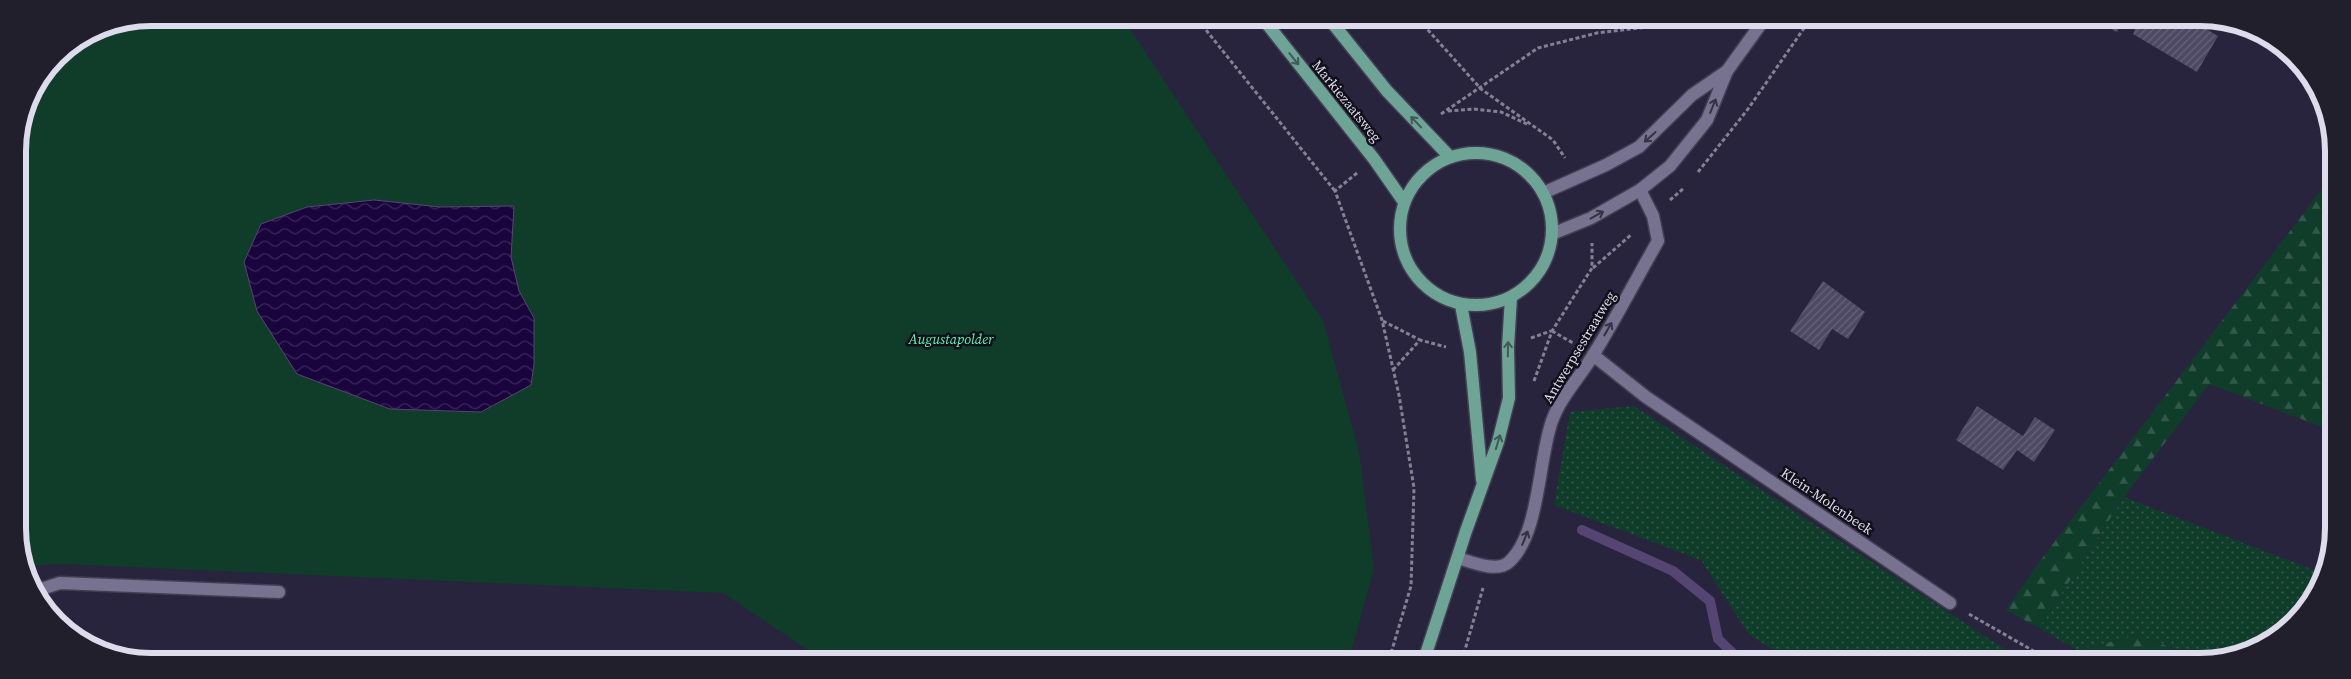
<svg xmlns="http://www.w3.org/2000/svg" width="2351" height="679" viewBox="0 0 2351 679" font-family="'Source Serif 4',serif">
  <defs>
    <pattern id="grass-dots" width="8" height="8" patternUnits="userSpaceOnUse" patternTransform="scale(1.25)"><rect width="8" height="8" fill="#103c2a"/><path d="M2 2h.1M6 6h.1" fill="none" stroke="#325849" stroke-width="1.8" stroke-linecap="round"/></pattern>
    <pattern id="forest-firs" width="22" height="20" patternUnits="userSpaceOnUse" patternTransform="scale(1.25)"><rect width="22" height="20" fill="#103c2a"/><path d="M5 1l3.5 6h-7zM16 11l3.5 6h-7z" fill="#325849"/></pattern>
    <pattern id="water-waves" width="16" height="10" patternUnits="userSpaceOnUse" patternTransform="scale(1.25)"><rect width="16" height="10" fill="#1a043e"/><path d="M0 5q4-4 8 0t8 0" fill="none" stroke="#3b285a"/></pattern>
    <pattern id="building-hatch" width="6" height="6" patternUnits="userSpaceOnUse" patternTransform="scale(1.25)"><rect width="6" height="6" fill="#4d4964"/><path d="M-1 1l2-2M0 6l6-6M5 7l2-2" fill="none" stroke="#66637a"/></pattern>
  </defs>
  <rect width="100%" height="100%" fill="#29243d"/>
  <g fill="url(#grass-dots)">
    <path d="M1634,406l375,246 16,9 -234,-1 -42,-25 -48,-75 -147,-55 16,-93z"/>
    <path d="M2124,497l200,77 -13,28 -30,32 -73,27 -69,-26 -62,15 -38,-22z"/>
  </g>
  <g fill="url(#forest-firs)">
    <path d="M2331,177l-1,253 -121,-46 -85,113 -85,131 -33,-18 31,-45z"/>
    <path d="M2139,635l65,26h-109l-18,-11z"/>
  </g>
  <path fill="#103c2a" d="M152,18l972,2 199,301 36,130 15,118 -25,90 -529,-1 -97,-65 -662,-29 -35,2 -6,-13 -2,-410 13,-50 26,-36 44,-29z"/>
  <path fill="url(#water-waves)" stroke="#554572" d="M374,200l66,7 74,-1 -3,51 8,34 15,27v46l-3,21 -50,27 -91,-3 -93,-35 -40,-63 -13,-49 17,-38 46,-17z"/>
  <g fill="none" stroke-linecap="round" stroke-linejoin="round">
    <path stroke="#554572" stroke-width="10" d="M1582,530l91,41 37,30 8,38 22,21"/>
  </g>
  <g fill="url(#building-hatch)">
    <path d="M2098,22h96l24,14 -21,36 -64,-38 2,-4 -12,-8 -6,10z"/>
    <path d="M1823,281l42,31 -17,27 -16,-10 -13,21 -29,-19z"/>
    <path d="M1977,406l46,30 12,-19 20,13 -21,32 -17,-12 -14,20 -47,-30z"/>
  </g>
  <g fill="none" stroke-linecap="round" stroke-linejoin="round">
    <defs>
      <g id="service">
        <path d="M1593,355l53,42 304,206"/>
        <path d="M1458,558c13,4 39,15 51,4 31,-28 29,-102 43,-141 8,-23 27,-43 40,-64 24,-38 44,-78 66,-116l-5,-25 -13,-26"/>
        <path d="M38,590l22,-7 219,9"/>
      </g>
      <g id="tertiary">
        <path d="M1543,193l63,-28 33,-18 53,-52 35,-24"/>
        <path d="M1552,234l39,-16 49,-28 30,-24 37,-46 20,-49 36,-50"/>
      </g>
      <g id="primary">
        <path d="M1264,20l110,139 30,43"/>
        <path d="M1330,20l57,71 63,66"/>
        <circle cx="1476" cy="229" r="76"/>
        <path d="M1461,305l9,47 12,128"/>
        <path d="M1424,660l42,-129 32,-89 11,-44 -1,-51 3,-50"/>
      </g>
    </defs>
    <use href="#service" stroke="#433f53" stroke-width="15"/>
    <use href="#tertiary" stroke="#433f53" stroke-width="15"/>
    <use href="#primary" stroke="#433f53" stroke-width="15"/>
    <g stroke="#848095" stroke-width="3" stroke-dasharray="4 2.5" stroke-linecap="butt">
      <path d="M1198,20l137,171"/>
      <path d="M1419,20l62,69 72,51 12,18"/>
      <path d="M1448,111l26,-2 27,3 28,13"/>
      <path d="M1441,114l97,-66 59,-15 103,-12"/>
      <path d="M1698,172l50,-63 61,-88"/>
      <path d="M1357,173l-22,18 47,129 17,75 15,93 -3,98 -22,74"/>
      <path d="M1670,200l14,-12"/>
      <path d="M1593,268l39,-34"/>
      <path d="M1383,321l37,19"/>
      <path d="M1552,331l21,12"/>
      <path d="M1531,338l20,-7"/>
      <path d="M1393,370l27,-30 26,7"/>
      <path d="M1534,381l18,-50 40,-63v-25"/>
      <path d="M1969,614l82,47"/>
      <path d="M1462,660l21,-72"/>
      <path d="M2030,661l4,-9"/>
    </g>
    <use href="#service" stroke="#76728f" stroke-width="12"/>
    <use href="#tertiary" stroke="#76728f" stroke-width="12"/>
    <use href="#primary" stroke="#6ea496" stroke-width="12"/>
  </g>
  <defs><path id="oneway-shaft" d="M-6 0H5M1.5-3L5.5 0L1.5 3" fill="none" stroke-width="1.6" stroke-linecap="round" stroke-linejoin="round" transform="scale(1.25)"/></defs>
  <g stroke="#405a58">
    <use href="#oneway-shaft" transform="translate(1294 59) rotate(51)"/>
    <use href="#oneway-shaft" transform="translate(1416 122) rotate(-134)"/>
    <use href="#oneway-shaft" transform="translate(1508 349) rotate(-89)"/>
    <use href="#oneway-shaft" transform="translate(1498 442) rotate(-73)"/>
  </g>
  <g stroke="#343243">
    <use href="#oneway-shaft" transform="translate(1713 106) rotate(-68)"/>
    <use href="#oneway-shaft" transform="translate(1650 137) rotate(138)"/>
    <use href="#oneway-shaft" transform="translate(1597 215) rotate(-29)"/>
    <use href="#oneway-shaft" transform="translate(1608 329) rotate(-60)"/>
    <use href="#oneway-shaft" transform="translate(1525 538) rotate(-68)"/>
  </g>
  <g text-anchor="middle" stroke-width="5" stroke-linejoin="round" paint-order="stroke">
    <g font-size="14" fill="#dedcec" stroke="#110f1a">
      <text transform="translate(1347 101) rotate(51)" y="5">Markiezaatsweg</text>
      <text transform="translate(1579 347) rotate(-59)" y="5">Antwerpsestraatweg</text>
      <text transform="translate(1827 501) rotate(34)" y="5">Klein-Molenbeek</text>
    </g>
    <g font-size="14" font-style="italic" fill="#5ff5b6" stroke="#110f1a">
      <text x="951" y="344">Augustapolder</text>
    </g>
  </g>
  <path d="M0 0H2351V679H0ZM151 26H2200A125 125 0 0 1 2325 151V528A125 125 0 0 1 2200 653H151A125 125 0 0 1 26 528V151A125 125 0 0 1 151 26Z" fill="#211f2b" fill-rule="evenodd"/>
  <path fill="none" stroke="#dedcec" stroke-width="6" d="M151 26H2200A125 125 0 0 1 2325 151V528A125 125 0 0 1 2200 653H151A125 125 0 0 1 26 528V151A125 125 0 0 1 151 26Z"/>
</svg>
